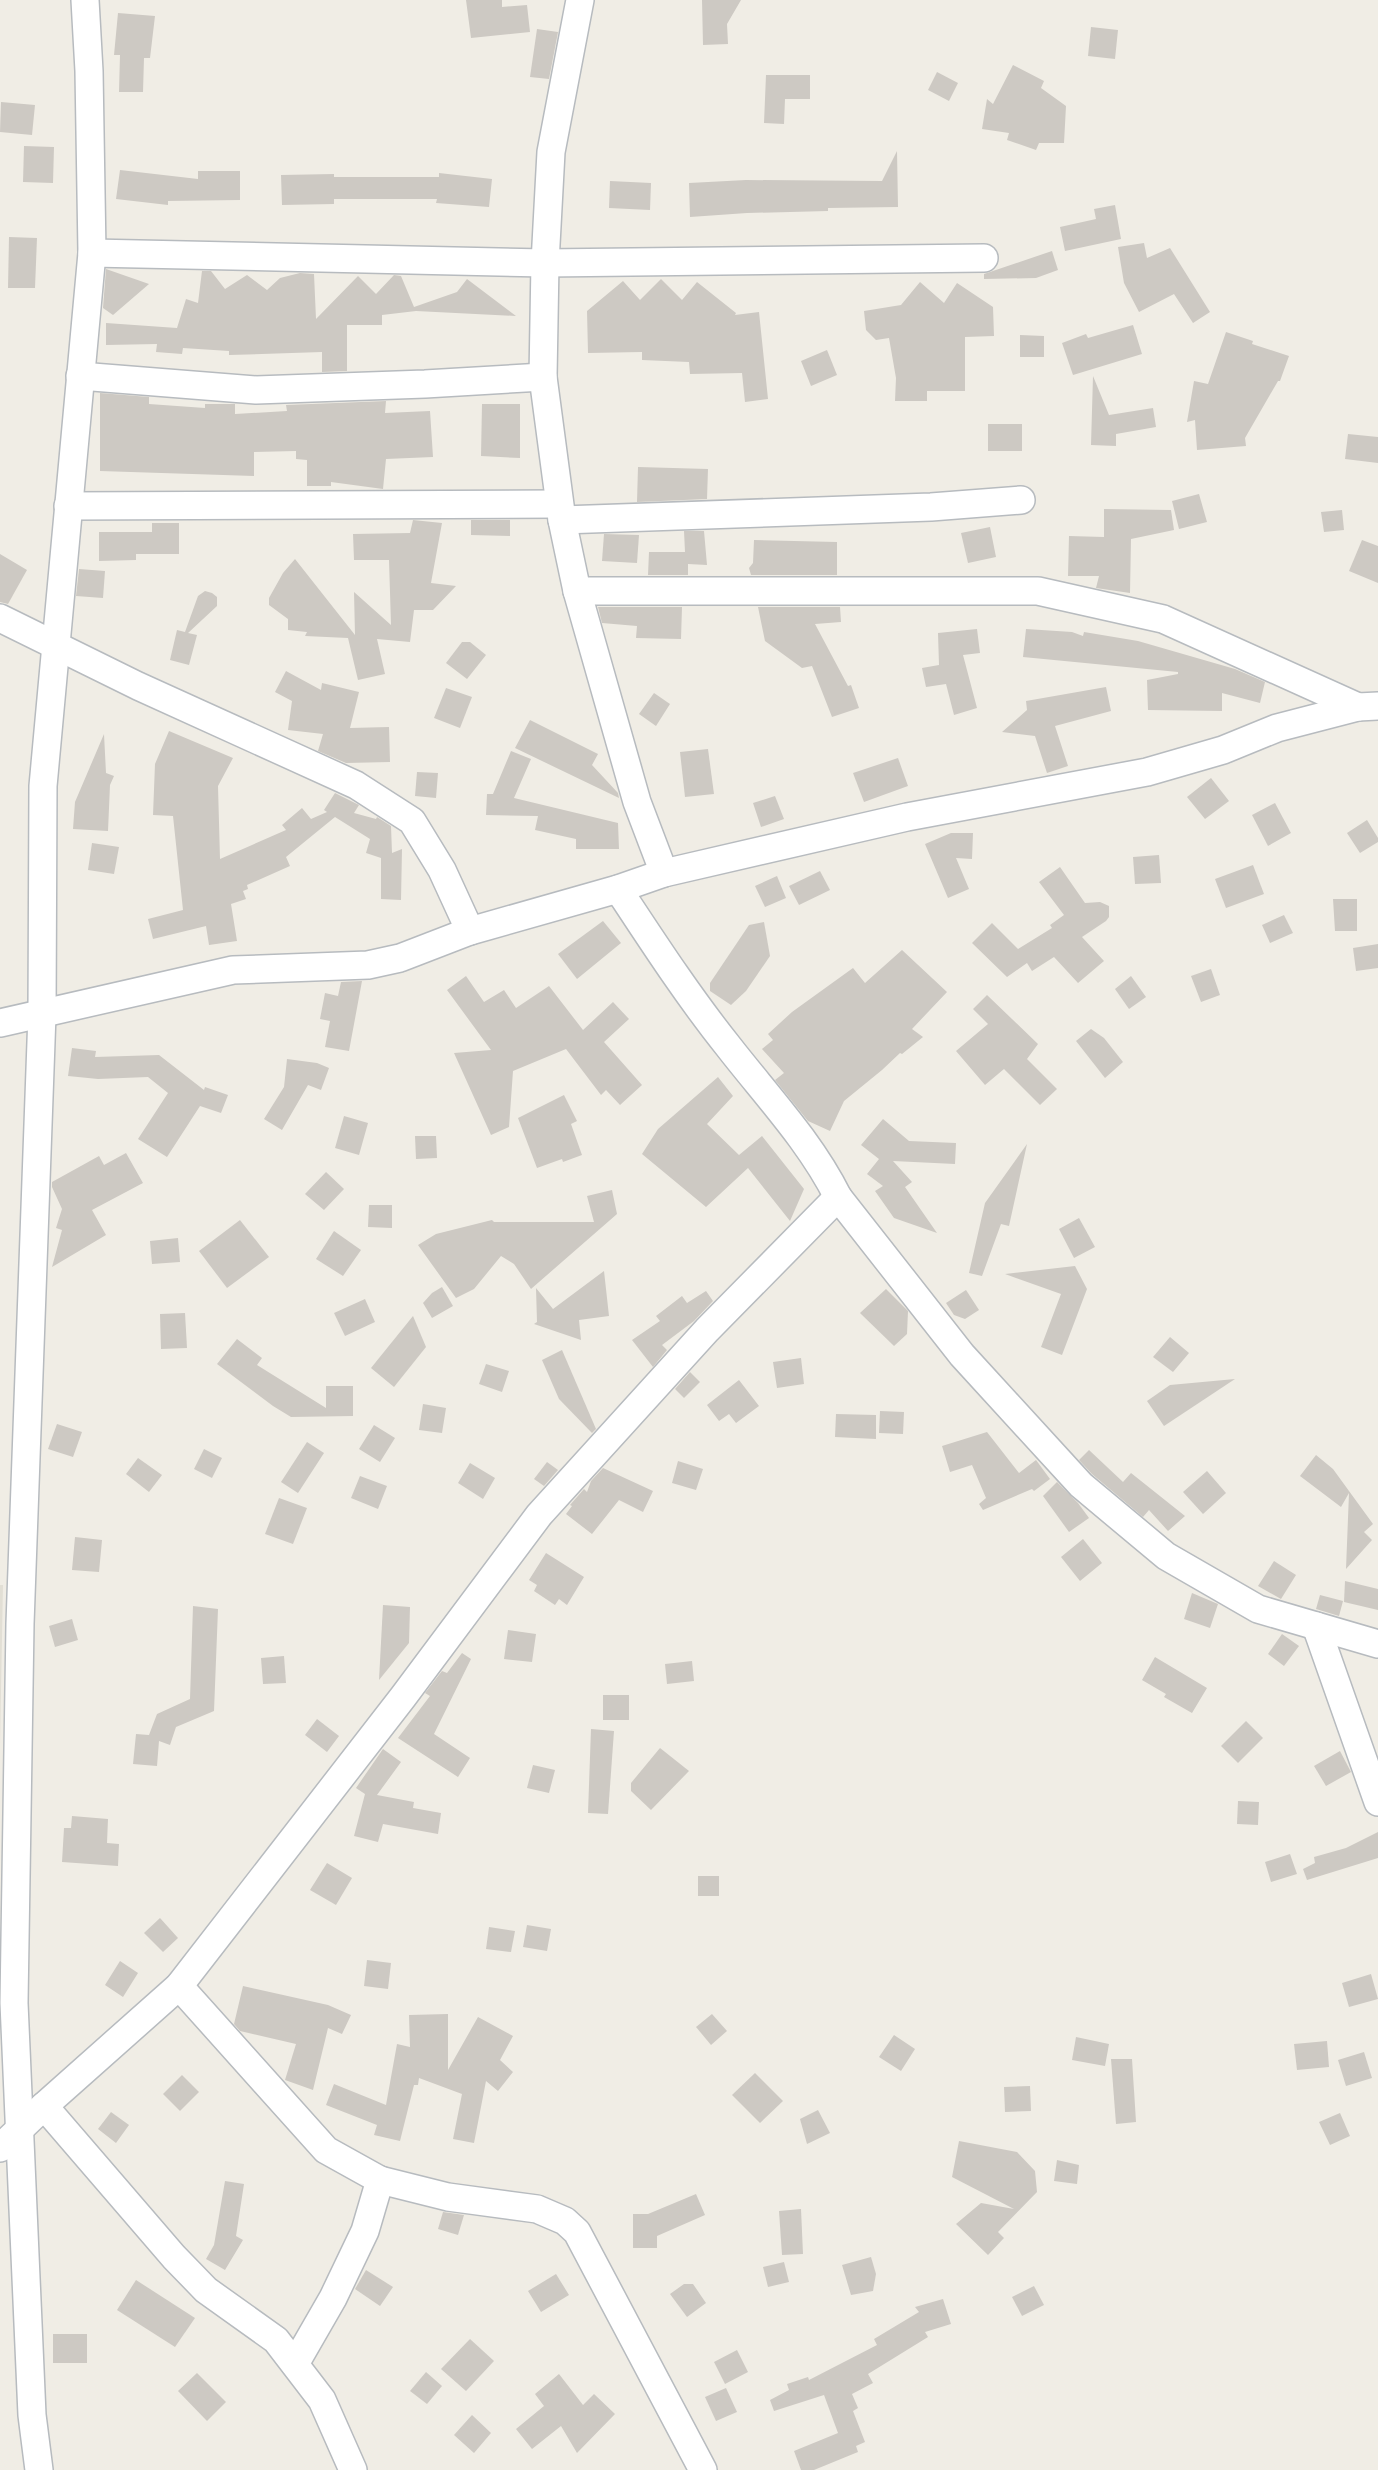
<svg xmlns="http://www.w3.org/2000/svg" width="1378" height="2470" viewBox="0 0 1378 2470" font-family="'PT Sans Narrow',sans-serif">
  <rect width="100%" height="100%" fill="#f0ede5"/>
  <path fill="#e2dfd5" d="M0,1585h3l-3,159z"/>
  <g fill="#cdc9c3">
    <path d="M466,0h36v7l25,-2 3,27 -59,6z"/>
    <path d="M702,0h39l-14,24 1,20 -25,1z"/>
    <path d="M118,13l37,3 -5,42h-6l-1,34h-24l1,-37h-6z"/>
    <path d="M1091,27l27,3 -3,29 -27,-3z"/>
    <path d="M537,29l21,3 -9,47 -19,-2z"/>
    <path d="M1013,65l31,16 -3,7 25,18 -2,37h-25l-3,7 -29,-10 2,-7 -27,-4 5,-30 6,5z"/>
    <path d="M937,72l21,11 -9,18 -21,-11z"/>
    <path d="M766,75h44v24h-25l-1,25 -20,-1z"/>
    <path d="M1,102l34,3 -3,30 -32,-3z"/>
    <path d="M24,146l30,1 -1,36 -30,-1z"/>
    <path d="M897,151l1,56 -70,1v3l-81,2 -57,4 -1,-34 57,-3 136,1z"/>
    <path d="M120,170l78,9v-8h42v29l-72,1v4l-52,-6z"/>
    <path d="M439,173l53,6 -3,28 -53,-4 1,-4h-103v5l-52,1 -1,-30 53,-1v3h105z"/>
    <path d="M610,181l41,2 -1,27 -41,-2z"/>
    <path d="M1115,205l6,34 -56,12 -5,-24 36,-8 -2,-10z"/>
    <path d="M9,237l28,1 -2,50h-27z"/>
    <path d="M1144,243l3,15 23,-10 40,64 -17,11 -19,-29 -35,18 -15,-29 -6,-36z"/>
    <path d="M1052,251l6,19 -22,8 -52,1v-5z"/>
    <path d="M106,269l43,15 -36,31 -10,-7z"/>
    <path d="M202,271h9l14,18 22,-14 20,15 13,-12 20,-5 14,1 2,45 42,-43 18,18 18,-19 7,1 13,31 43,-15 10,-13 49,37 -100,-5 -34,4v10h-35v46l-25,1v-20l-93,3v-4l-46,-3 -1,6 -26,-2 1,-8 -51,1v-22l71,5 9,-29 12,4z"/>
    <path d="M661,279l21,21 15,-18 39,31 -1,2 24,-3 9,87 -23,3 -3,-29 -52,1 -1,-12 -47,-2v-8l-54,1 -1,-42 36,-30 17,19z"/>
    <path d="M920,282l24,21 13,-20 36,24 1,29 -29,1v54h-38v10h-32l1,-23 -7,-40 -13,2 -10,-10 -2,-19 37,-6z"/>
    <path d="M1133,325l9,29 -69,21 -11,-32 24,-9 2,4z"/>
    <path d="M1226,332l27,9 -1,3 37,12 -9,25h-2l-33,57 1,8 -49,4 -2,-30 -8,2 7,-41 14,3z"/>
    <path d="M1020,335l24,1v21h-24z"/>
    <path d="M827,350l10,25 -26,11 -10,-25z"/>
    <path d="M1093,376l16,39 44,-7 3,19 -40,7v12l-25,-1z"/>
    <path d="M100,393l49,4v7l56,4v-4h30v10l52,-3 -1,-6 100,-4 -1,12 45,-2 3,46 -47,2 -3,30 -52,-7v4h-24v-26l-11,-1v-8l-42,1v24l-154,-5z"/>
    <path d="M482,404h38v54l-39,-2z"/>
    <rect x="988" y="424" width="34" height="27"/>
    <path d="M1348,434l30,3v26l-33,-4z"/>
    <path d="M638,467l70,2 -1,30 -70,3z"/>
    <path d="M1199,494l8,28 -28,7 -7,-28z"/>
    <path d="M1104,509l67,1 3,20 -43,9 -1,54 -34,-5 3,-12h-31l1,-40 35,1z"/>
    <path d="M1342,510l2,20 -20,2 -3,-20z"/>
    <path d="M413,520l29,3 -11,60 25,3 -23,24h-19l-4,32 -33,-3 8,35 -27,6 -10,-42 -43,-2 2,-4 -19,-2v-11l-19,-14v-7l14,-25 12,-14 60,76 -1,-43 37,33 -2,-65h-35l-1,-26 57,-1z"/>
    <path d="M471,520h39v16l-39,-1z"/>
    <path d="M152,523h27v31h-43v6l-37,1v-29h53z"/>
    <path d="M990,527l6,30 -28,6 -7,-30z"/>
    <path d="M684,531h20l3,34 -19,-1v11h-40l1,-23h36z"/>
    <path d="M604,534l35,1 -2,28 -35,-2z"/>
    <path d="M754,540l83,2v33h-86l-2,-7 4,-5z"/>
    <path d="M1362,540l16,6v37l-29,-12z"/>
    <path d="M0,554l27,16 -19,34 -8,-2z"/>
    <path d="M79,569l26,2 -2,27 -27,-2z"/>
    <path d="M205,591l7,2 5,4v9l-29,27 9,2 -8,30 -19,-5 7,-30 8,2 13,-36z"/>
    <path d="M598,607h84l-1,32 -45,-1 1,-12 -35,-3z"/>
    <path d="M758,607h82l1,15 -26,2 33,62 3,-1 8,23 -27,9 -20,-51 -10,2 -37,-27z"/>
    <path d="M977,629l3,24 -17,2 14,53 -23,7 -8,-31 -20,3 -4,-19 17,-3 -1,-32z"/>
    <path d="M1026,629l46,3 11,4 1,-4 54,9 97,28 30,13 -5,21 -38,-10v18l-74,-1 -1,-30 31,-6v-2l-155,-15z"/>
    <path d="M462,642h8l16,13 -19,24 -21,-16z"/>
    <path d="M286,671l35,19 1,-7 37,9 -9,36 39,-1 1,35 -44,1 -28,-12 5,-17 -35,-4 4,-29 -17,-9z"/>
    <path d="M1106,687l5,24 -56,15 13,40 -21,7 -12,-37 -33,-4 25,-22 -1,-9z"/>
    <path d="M446,688l26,9 -12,31 -26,-10z"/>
    <path d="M654,693l16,11 -14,22 -17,-12z"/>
    <path d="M530,720l68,34 -6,11 26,28 1,5 -104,-50z"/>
    <path d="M169,731l64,27 -15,28 2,73 66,-29 -4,-5 20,-17 9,11 16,-7 -3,-2 11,-17 24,12 -5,8 22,6 1,-2 14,9 1,27 10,-4 -1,51 -20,-1v-41l-15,-5 4,-14 -35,-22 -49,40 4,9 -43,19 1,4 -5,2 3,8 -15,5 6,37 -28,4 -3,-19 -53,13 -5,-20 35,-9 -10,-94 -20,-1 2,-51z"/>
    <path d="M104,734l2,39 8,3 -4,9 -2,46 -35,-2 2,-27z"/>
    <path d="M708,749l6,45 -29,3 -5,-45z"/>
    <path d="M511,751l20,8 -17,39 104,25 1,26h-43v-10l-41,-9 3,-14 -52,-1 1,-21h6z"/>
    <path d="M898,758l10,28 -44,16 -11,-29z"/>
    <path d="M417,772l21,1 -2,25 -21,-2z"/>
    <path d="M1211,778l18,23 -24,18 -18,-22z"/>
    <path d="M775,796l9,23 -23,8 -8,-24z"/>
    <path d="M1275,803l16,30 -23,13 -16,-31z"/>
    <path d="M1367,820l11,18v4l-18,11 -13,-20z"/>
    <path d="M951,833h22l-1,26 -16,-1 13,31 -21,9 -23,-54z"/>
    <path d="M92,843l27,4 -5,27 -26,-4z"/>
    <path d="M1159,855l2,28 -26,1 -2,-27z"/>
    <path d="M1253,865l11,29 -38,14 -11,-29z"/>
    <path d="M1060,867l25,36 15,-1 9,4v11l-3,4 -24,16 22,24 -26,22 -24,-26 -22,14 -5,-8 -20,14 -35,-34 20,-20 26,26 34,-21 -2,-3 14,-10 -25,-33z"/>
    <path d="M820,871l10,19 -31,15 -10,-19z"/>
    <path d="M777,876l9,22 -21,9 -10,-21z"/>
    <path d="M1333,899h24v32h-22z"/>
    <path d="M1284,915l9,18 -23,10 -8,-18z"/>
    <path d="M603,921l18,22 -44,36 -19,-25z"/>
    <path d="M764,922l6,34 -24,35 -15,14 -21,-14v-8l39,-58z"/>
    <path d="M1378,944v24l-22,3 -3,-23z"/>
    <path d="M902,950l45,42 -35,37 11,8 -21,17 -2,-1 -18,17 -38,31 -14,30 -22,-10 -33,-41 9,-7 -22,-24 11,-9 -5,-6 24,-22 61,-44 12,15z"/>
    <path d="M1211,969l9,26 -19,7 -10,-26z"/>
    <path d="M466,976l18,26 20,-12 12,18 33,-22 34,44 30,-28 16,17 -25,23 38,43 -22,20 -14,-15 -5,5 -35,-46 -53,22 -4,56 -18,8 -37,-82 37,-3 -44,-60z"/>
    <path d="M1131,976l15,21 -17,12 -14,-20z"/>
    <path d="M362,981l-13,70 -24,-4 5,-26 -10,-2 5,-26 13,3 3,-14z"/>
    <path d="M987,995l51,49 -11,15 30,30 -17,16 -36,-36 -19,16 -29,-34 32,-27 -15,-15z"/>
    <path d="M1091,1029l13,9 19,24 -18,16 -29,-37z"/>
    <path d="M72,1048l24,3 -1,6 64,-2 45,35 1,-3 23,8 -7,18 -21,-7 -33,51 -29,-18 30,-46 -20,-16 -50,2 -30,-3z"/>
    <path d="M287,1059l30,4 12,5 -8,22 -13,-5 -26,45 -18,-11 20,-32z"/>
    <path d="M718,1077l15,19 -26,28 32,31 23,-19 42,53 -14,32 -42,-53 -42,39 -64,-53 16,-25z"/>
    <path d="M564,1095l13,26 -6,3 11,31 -19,7 -1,-3 -25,9 -19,-50z"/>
    <path d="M344,1116l24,7 -9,32 -24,-7z"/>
    <path d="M883,1119l26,22 47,2 -1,21 -62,-3 19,21 -7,5 32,46 -43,-15 -19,-27 8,-5 -16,-12 12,-15 -18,-14z"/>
    <path d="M415,1136h21l1,22 -21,1z"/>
    <path d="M1027,1144l-18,82 -8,-2 -19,52 -13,-3 16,-70z"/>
    <path d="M126,1153l17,30 -51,27 14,25 -54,32 10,-37 -6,-2 6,-19 -10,-22v-5l47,-26 5,9z"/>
    <path d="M326,1172l18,17 -20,21 -19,-16z"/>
    <path d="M612,1190l5,24 -86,75 -17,-25 -13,-8 -27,33 -18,9 -38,-53 18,-11 56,-14 2,2h100l-7,-26z"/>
    <path d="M369,1205h23v23l-24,-1z"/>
    <path d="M1079,1218l16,29 -21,11 -15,-29z"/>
    <path d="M240,1220l29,37 -42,31 -28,-37z"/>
    <path d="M334,1231l27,19 -18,26 -27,-17z"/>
    <path d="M178,1238l2,24 -28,2 -2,-23z"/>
    <path d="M1075,1266l12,23 -25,66 -21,-8 20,-53 -56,-20z"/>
    <path d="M604,1271l5,45 -30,4 2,20 -47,-16 3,-2 -1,-34 17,21z"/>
    <path d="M442,1287l11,19 -21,12 -9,-15 9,-10z"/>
    <path d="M886,1289l22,22 -1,23 -13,12 -34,-33z"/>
    <path d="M966,1290l13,20 -14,9 -11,-4 -8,-12z"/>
    <path d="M706,1291l7,10 -19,20 -32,24 5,5 -14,17 -21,-27 28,-19 -4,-5 26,-20 5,7z"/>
    <path d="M365,1299l10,23 -30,14 -11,-23z"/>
    <path d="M185,1313l2,35 -26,1 -1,-35z"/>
    <path d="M413,1316l13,31 -32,40 -23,-19z"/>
    <path d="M1170,1337l19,16 -16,19 -20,-15z"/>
    <path d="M237,1339l25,19 -5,7 69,43v-22h27v30l-62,1 -18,-11 -56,-42z"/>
    <path d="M562,1350l34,79 -4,4 -33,-34 -17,-39z"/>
    <path d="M801,1358l3,26 -27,4 -4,-26z"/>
    <path d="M486,1364l23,7 -7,21 -23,-8z"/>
    <path d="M690,1372l10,10 -16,16 -9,-9z"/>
    <path d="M1235,1379l-71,47 -17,-25 23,-16z"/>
    <path d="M739,1380l20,26 -23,17 -7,-9 -10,7 -12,-16z"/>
    <path d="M423,1404l23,4 -4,25 -23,-3z"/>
    <path d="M880,1411l24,1 -1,22 -24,-1z"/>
    <path d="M836,1414l40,1v24l-41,-2z"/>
    <path d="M57,1424l25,8 -9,25 -25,-8z"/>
    <path d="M374,1425l21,13 -15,24 -21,-13z"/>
    <path d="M987,1432l32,41 17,-13 14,19 -16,12 -2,-2 -49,21 -4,-6 7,-6 -14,-33 -22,7 -8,-26z"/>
    <path d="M307,1442l17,11 -26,40 -17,-11z"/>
    <path d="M204,1449l18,9 -10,20 -18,-9z"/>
    <path d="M1089,1450l34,32 8,-9 54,43 -17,15 -19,-21 -6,7 -51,-43 -13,-14z"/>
    <path d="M1316,1455l17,14 40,55 -9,8 8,8 -26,29 3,-76 -8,14 -41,-31z"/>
    <path d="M138,1458l24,17 -13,17 -23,-18z"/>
    <path d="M678,1461l25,8 -7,21 -24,-7z"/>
    <path d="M547,1462l11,8 -14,16 -10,-7z"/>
    <path d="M470,1463l25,15 -12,21 -25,-16z"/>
    <path d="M603,1468l50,23 -10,21 -24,-12 -27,34 -26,-20 6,-8 -2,-1 14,-16 3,3 4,-11z"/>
    <path d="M1207,1471l19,22 -23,21 -20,-22z"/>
    <path d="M360,1476l27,10 -9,23 -27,-11z"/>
    <path d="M1057,1482l21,21 11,15 -20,14 -26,-36z"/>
    <path d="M279,1498l28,10 -14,36 -28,-10z"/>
    <path d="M75,1537l27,3 -3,32 -27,-2z"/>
    <path d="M1083,1539l19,24 -22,18 -19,-24z"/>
    <path d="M546,1553l38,24 -17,28 -8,-6 -4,6 -21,-14 3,-6 -8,-5z"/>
    <path d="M1274,1561l22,14 -15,24 -23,-13z"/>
    <path d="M1345,1581l33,8v21l-34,-8z"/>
    <path d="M1192,1593l26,11 -8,24 -26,-9z"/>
    <path d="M1320,1595l23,6 -4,15 -23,-7z"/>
    <path d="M383,1605l27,2 -1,36 -30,37z"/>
    <path d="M193,1606l25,3 -4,102 -38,16 -6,18 -11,-4 -2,25 -24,-2 3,-30 13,1 8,-21 33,-15z"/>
    <path d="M72,1619l6,21 -23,7 -6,-21z"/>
    <path d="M508,1630l28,4 -4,28 -28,-3z"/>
    <path d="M1282,1634l17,12 -15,20 -16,-12z"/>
    <path d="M462,1653l9,6 -37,75 36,24 -12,19 -60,-39 32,-42 -5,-3 17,-22 5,2z"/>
    <path d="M284,1656l2,27 -23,1 -2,-26z"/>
    <path d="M1155,1657l52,31 -15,25 -28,-16 2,-3 -24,-14z"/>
    <path d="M692,1661l2,20 -27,3 -2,-20z"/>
    <rect x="603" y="1695" width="26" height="25"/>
    <path d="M317,1719l22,17 -12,16 -22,-17z"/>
    <path d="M1246,1721l17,17 -25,25 -17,-17z"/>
    <path d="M591,1729l23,2 -6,83 -20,-1z"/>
    <path d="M660,1748l29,23 -38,39 -20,-19v-8z"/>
    <path d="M383,1749l18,13 -24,33 37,7 -1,6 28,5 -3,21 -55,-10 -5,18 -24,-6 11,-42 -9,-6z"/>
    <path d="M1340,1751l11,21 -25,14 -12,-20z"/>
    <path d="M533,1765l22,5 -6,23 -22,-5z"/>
    <path d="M1238,1801l21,1 -1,23 -21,-1z"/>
    <path d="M72,1816l36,3 -1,24 12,1 -1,22 -56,-4 2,-34h7z"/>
    <path d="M1378,1832v26l-71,22 -4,-11 12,-6 -1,-6 32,-9z"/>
    <path d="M1290,1854l7,20 -26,8 -6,-20z"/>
    <path d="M327,1863l25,15 -16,27 -26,-15z"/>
    <rect x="698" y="1876" width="21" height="20"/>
    <path d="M160,1918l18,20 -15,14 -19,-19z"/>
    <path d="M527,1925l24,4 -4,22 -24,-4z"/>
    <path d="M489,1927l26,4 -4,21 -25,-3z"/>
    <path d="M367,1960l24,3 -3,26 -24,-3z"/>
    <path d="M120,1961l18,12 -15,24 -18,-12z"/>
    <path d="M1371,1974l7,25 -29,8 -7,-24z"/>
    <path d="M243,1986l85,19 23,10 -9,19 -14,-6 -15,62 -28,-10 11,-36 -56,-13 -6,-7z"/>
    <path d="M448,2014v56l30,-53 35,19 -13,24 13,12 -15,19 -12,-10 -12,62 -21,-4 9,-45 -43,-16 -1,7h-4l-14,56 -26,-6 3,-10 -51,-20 8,-21 52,21 11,-61 13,3 -1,-32z"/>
    <path d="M712,2014l15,17 -16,14 -15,-18z"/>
    <path d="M894,2035l21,14 -14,22 -22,-14z"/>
    <path d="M1076,2037l33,7 -4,22 -33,-6z"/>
    <path d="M1327,2041l2,26 -32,3 -3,-26z"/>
    <path d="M1364,2052l8,26 -26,8 -8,-26z"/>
    <path d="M1111,2059h21l4,63 -20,2z"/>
    <path d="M755,2073l28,28 -23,22 -28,-28z"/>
    <path d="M182,2075l17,17 -19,19 -17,-17z"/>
    <path d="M1030,2086l1,25 -26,1 -1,-25z"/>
    <path d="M818,2110l12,23 -23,11 -7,-25z"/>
    <path d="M111,2112l18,13 -13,18 -18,-14z"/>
    <path d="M1340,2113l10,23 -20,9 -11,-23z"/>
    <path d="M959,2141l58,11 18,19 2,21 -39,40 6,6 -16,17 -32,-31 25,-21 33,6 -62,-32z"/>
    <path d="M1057,2160l22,5 -2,19 -23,-3z"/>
    <path d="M225,2181l19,3 -8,52 7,4 -18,30 -19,-11 8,-14z"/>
    <path d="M696,2194l9,21 -48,21v12h-24v-34h15z"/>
    <path d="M801,2209l2,45 -21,1 -3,-44z"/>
    <path d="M443,2212l21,3 -6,20 -20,-6z"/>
    <path d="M871,2257l5,17 -3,17 -22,4 -9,-30z"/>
    <path d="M784,2262l5,20 -21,5 -5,-20z"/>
    <path d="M366,2270l27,17 -13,19 -25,-17z"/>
    <path d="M556,2274l13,21 -28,17 -13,-21z"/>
    <path d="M136,2280l59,38 -20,29 -58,-37z"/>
    <path d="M684,2284h9l13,19 -19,14 -17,-23z"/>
    <path d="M1034,2286l10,19 -22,11 -10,-19z"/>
    <path d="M943,2299l8,25 -26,8 3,5 -60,37 5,9 -21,11 6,14 -5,3 12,31 -9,4 2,6 -44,18h-13l-7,-19 44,-18 -14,-38 -50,16 -4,-11 19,-10 -2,-6 21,-7 1,3 68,-35 -3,-6 45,-27 -4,-5z"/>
    <rect x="53" y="2334" width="34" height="29"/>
    <path d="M470,2339l24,22 -28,30 -25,-22z"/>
    <path d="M737,2350l11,22 -23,12 -11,-22z"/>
    <path d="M426,2372l16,14 -15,18 -17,-13z"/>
    <path d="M197,2373l29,29 -19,19 -29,-30z"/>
    <path d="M559,2374l24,31 11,-11 21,20 -38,39 -16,-27 -29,23 -16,-20 28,-23 -9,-12z"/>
    <path d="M726,2388l11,24 -21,9 -11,-24z"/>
    <path d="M472,2415l19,18 -17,20 -20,-18z"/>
  </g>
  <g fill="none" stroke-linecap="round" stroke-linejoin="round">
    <defs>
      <g id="minor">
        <path d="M580,0l-29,152 -6,111 -2,114 19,143 15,71 60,211 27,71"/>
        <path d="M92,253l453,10 439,-5"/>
        <path d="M80,376l176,14 169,-6 118,-7"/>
        <path d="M68,506l491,-2"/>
        <path d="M562,520l369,-13 90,-7"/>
        <path d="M577,591h461l125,28 195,88"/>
        <path d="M0,618l138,68 218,99 56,36 30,49 28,61"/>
        <path d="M618,889c35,53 70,107 110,157 38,49 82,95 110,151l124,158 119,130 85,71 92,53 120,35"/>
        <path d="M0,1023l233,-53 135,-5 32,-7 70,-27 148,-42 46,-16 243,-56 240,-45 76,-22 54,-22 81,-21 20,-1"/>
        <path d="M1316,1626l62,176"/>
        <path d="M179,1986l147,164 54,30 68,17 89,12 28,12 12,11 126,238"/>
        <path d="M44,2106l130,151 32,33 70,50 46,60 31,70"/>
        <path d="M0,2148l44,-42 135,-120 224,-289 136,-182 168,-185 131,-133"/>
        <path d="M295,2364l38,-66 32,-67 15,-51"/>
        <path d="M39,2470l-7,-55 -18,-412 6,-379 22,-610 1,-228 49,-533 -3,-182 -4,-71"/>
      </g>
    </defs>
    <use href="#minor" stroke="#b7bbbf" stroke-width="30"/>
    <use href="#minor" stroke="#fff" stroke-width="27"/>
  </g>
</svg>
